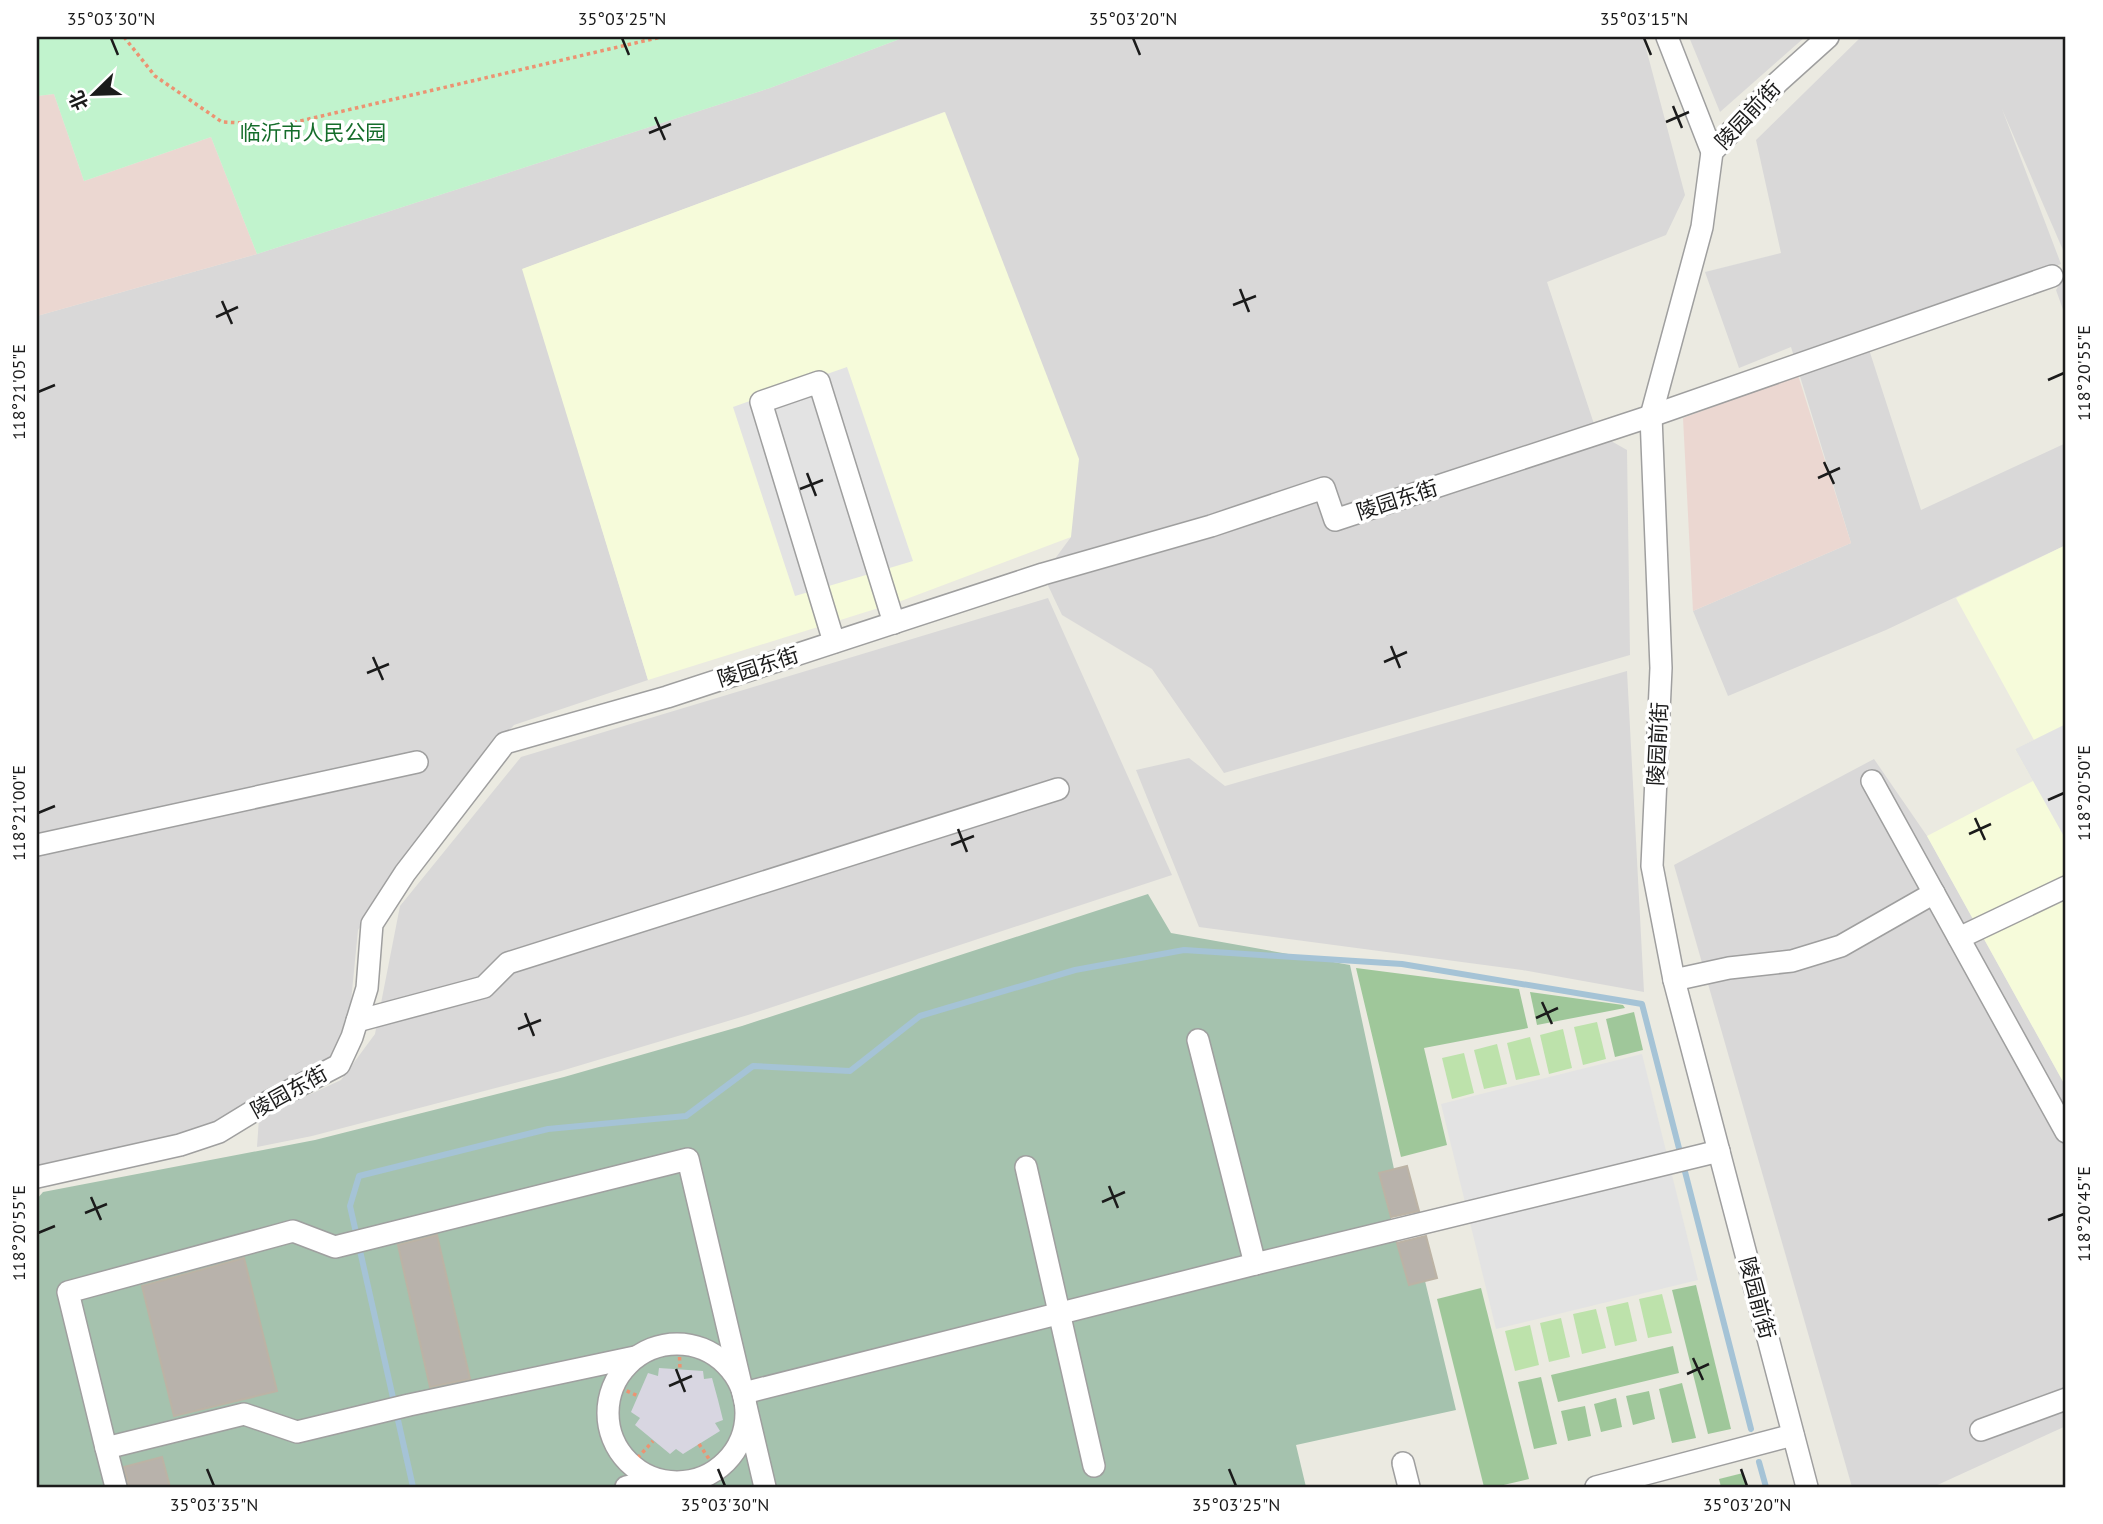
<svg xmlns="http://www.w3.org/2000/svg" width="2103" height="1524" viewBox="0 0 2103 1524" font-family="'PT Sans','Noto Sans SC',sans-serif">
  <rect width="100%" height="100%" fill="#ebeae1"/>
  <g fill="#d9d8d8">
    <path d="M905,37h738l42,158 -19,40 -119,47 50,151 30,17 3,205 -406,118 -72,-104 -90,-54 -19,-40 28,-38 -127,-425 -421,157 125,411 -134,45 -17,19 -139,186 -9,92 -17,34 -60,35 -47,32 -37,12 -151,32v-851l220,-62 513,-166z"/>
    <path d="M1689,37h116l-85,75z"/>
    <path d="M1861,37h205v220l-64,-148 59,155 -197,70 57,176 145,-67v102l-180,85 -158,66 -35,-85 158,-68 -60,-196 -52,21 -34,-96 76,-19 -25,-113z"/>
    <path d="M2066,274v44l-10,-28z"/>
    <path d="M1048,598l124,277 -424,140 -187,56 -249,65 -55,11 2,-29 82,-38 34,-46 25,-128 121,-149z"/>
    <path d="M1627,671l17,321 -122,-22 -323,-43 -63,-157 53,-12 36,28z"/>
    <path d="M1874,759l53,77 139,251v339l-133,61h-81l-178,-622z"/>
  </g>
  <g fill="#ebd7d1">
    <path d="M54,94l30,87 127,-44 46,117 -220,62v-220z"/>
    <path d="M1798,375l53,168 -158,68 -10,-193z"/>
  </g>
  <g fill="#f6fbda">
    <path d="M945,112l134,347 -8,78 -170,64 -253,79 -126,-411z"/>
    <path d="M2066,545v542l-139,-251 106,-55 -18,-32 19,-9 -78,-142z"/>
  </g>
  <g fill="#bde2ab">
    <path d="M1597,1022l9,37 -23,6 -9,-38z"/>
    <path d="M1563,1029l9,39 -23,6 -9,-39z"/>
    <path d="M1530,1037l10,38 -24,5 -9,-37z"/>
    <path d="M1497,1044l10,40 -23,5 -10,-39z"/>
    <path d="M1464,1053l10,40 -22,6 -10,-41z"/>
    <path d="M1662,1294l10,39 -24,5 -9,-39z"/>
    <path d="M1628,1302l9,39 -22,5 -9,-39z"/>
    <path d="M1596,1309l10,39 -24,6 -9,-40z"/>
    <path d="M1561,1318l9,39 -21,5 -9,-39z"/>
    <path d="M1530,1325l9,40 -24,6 -10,-40z"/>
  </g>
  <g fill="#9fc79a">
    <path d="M1356,968l163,21 9,39 -104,20 23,97 -46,12z"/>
    <path d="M1530,992l93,13 2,3 -88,17z"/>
    <path d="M1634,1012l9,38 -28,7 -9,-38z"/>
    <path d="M1696,1285l35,144 -23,5 -36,-144z"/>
    <path d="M1481,1288l48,191 -34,8h-11l-47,-188z"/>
    <path d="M1673,1346l6,27 -121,29 -7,-27z"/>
    <path d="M1541,1377l16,67 -23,5 -16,-67z"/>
    <path d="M1682,1383l14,55 -24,5 -13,-54z"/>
    <path d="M1649,1391l6,28 -22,6 -7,-29z"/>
    <path d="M1616,1398l6,29 -21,5 -7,-28z"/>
    <path d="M1585,1406l6,30 -23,5 -7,-30z"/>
    <path d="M1743,1473l4,14h-26l-2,-8z"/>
  </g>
  <path fill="#a5c2ae" d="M1148,894l23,39 179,32 44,204 -15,5 30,111 16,-4 31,129 -160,35 10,42h-1269v-288l6,-7 272,-52 249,-63 178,-51z"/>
  <path fill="#c1f3cd" d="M37,37h868l-135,51 -513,166 -46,-117 -127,44 -30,-87 -17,2z"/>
  <g fill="#e3e3e3">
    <path d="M847,367l66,194 -118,35 -62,-189z"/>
    <path d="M2066,724v116l-51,-91z"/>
    <path d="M1642,1054l56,226 -202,49 -55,-225z"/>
  </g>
  <path fill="#d8d6e1" d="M659,1368l44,3 1,8 8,-1 6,22 5,20 -8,3 5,8 -37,23 -7,-5 -6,5 -35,-29 5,-7 -9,-6 17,-39 10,3z"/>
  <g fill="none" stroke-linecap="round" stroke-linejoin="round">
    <g stroke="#a5c3d6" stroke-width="6">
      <path d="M1759,1462l7,25"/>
      <path d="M413,1487l-63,-281 9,-30 189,-47 138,-13 67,-50 97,5 70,-55 155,-46 109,-20 218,14 240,40 109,425"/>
    </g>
  </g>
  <g fill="#b8b2ab" stroke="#bcb3a5" stroke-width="2">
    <path d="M1407,1166l12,45 -28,6 -12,-44z"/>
    <path d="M437,1235l33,144 -40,8 -32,-142z"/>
    <path d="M1426,1236l11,42 -28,7 -12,-42z"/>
    <path d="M244,1258l33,133 -103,25 -32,-130z"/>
    <path d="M162,1457l8,30h-41l-5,-20z"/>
  </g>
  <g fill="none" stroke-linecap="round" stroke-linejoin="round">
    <defs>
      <g id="minor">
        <path d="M1667,37l45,115"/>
        <path d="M834,642l-73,-240 58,-20 75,241"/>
        <path d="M1872,781l194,351"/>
        <path d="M37,845l380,-83"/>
        <path d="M1959,938l107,-51"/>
        <path d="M1674,980l55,-12 63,-7 49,-15 93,-53"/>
        <path d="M357,1021l127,-34 24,-24 550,-174"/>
        <path d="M1198,1040l57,224"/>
        <path d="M1026,1167l68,299"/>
        <path d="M37,1177l143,-32 39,-13 49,-30 71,-37 13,-28 15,-49 5,-64 33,-51 100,-130 162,-46 376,-123 168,-48 113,-38 11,32 316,-104 401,-140"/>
        <circle cx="677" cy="1413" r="69"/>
        <path d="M744,1393l511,-129 464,-113"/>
        <path d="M1981,1430l85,-31"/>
        <path d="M106,1448l-38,-156 225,-61 42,16 353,-88 77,328"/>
        <path d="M1403,1463l6,24"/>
        <path d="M116,1487l-10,-39 138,-34 53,18 112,-27 226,-48"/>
        <path d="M626,1487l31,-7"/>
        <path d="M1596,1487l197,-52"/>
        <path d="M1807,1487l-133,-507 -22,-114 9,-198 -10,-252 51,-189 10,-75 66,-70 50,-45"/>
      </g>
    </defs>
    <use href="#minor" stroke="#9f9f9f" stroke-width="24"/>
    <g stroke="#ec9372" stroke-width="3.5" stroke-dasharray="3.5 3.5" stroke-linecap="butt">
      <path d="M124,37l31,39 67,46 61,3 378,-88"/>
      <path d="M679,1343l1,26"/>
      <path d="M614,1385l24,11"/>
      <path d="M699,1444l18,27"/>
      <path d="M633,1463l20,-22"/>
    </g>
    <use href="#minor" stroke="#fff" stroke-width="21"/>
  </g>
  <path fill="none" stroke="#1b1b1b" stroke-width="2.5" d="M111,38l7,17M622,38l7,17M1133,38l7,17M1644,38l7,17M1673,106l9,22M655,117l10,23M1666,122l23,-10M649,133l22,-9M1240,289l9,23M222,301l10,23M1233,305l23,-9M216,317l22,-10M2048,380l16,-7M38,392l17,-7M1824,462l10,22M807,473l9,23M1818,478l22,-10M800,489l23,-9M1391,646l9,22M373,657l10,23M1384,662l23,-10M367,673l22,-9M2048,800l16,-7M38,813l17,-7M1975,818l10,22M958,829l9,23M1969,834l22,-10M951,845l23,-9M1542,1002l10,22M525,1013l9,23M1536,1018l22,-10M518,1029l23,-9M1109,1186l9,22M91,1197l10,23M1102,1202l23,-10M85,1213l22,-9M2048,1220l16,-6M38,1233l17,-7M1693,1358l10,22M676,1369l9,23M1687,1374l22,-10M669,1386l23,-10M207,1469l7,17M718,1469l7,17M1229,1469l7,17M1741,1469l6,17"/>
  <g text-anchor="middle" stroke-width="7" stroke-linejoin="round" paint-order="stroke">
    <g font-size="21" fill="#1b1b1b" stroke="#fff">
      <text transform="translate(1748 115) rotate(-47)" y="7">陵园前街</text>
      <text transform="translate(1397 500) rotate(-18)" y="7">陵园东街</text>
      <text transform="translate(758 667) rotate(-18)" y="7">陵园东街</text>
      <text transform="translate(1658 744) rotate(-87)" y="7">陵园前街</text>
      <text transform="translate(289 1092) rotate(-29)" y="7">陵园东街</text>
      <text transform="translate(1757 1298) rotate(75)" y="7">陵园前街</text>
    </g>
    <g font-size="21" fill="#156d2b" stroke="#fff">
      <text x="313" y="140">临沂市人民公园</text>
    </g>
  </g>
  <rect width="2103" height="1524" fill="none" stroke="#ffffff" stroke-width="77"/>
  <g transform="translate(94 94) rotate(247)" stroke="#ffffff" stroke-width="5" paint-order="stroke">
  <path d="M0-5L12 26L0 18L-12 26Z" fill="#1b1b1b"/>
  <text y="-10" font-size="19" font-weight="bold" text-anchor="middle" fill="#1b1b1b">北</text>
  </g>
  <rect x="38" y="38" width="2026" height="1448" fill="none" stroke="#1b1b1b" stroke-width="2.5"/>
  <g font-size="18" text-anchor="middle" fill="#1b1b1b">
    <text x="111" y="25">35°03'30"N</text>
    <text x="622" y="25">35°03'25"N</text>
    <text x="1133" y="25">35°03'20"N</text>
    <text x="1644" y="25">35°03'15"N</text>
    <text transform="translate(2084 373) rotate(-90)" y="6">118°20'55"E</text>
    <text transform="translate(19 392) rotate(-90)" y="6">118°21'05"E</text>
    <text transform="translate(2084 793) rotate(-90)" y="6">118°20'50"E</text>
    <text transform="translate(19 813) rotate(-90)" y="6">118°21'00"E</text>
    <text transform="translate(2084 1214) rotate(-90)" y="6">118°20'45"E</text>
    <text transform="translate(19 1233) rotate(-90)" y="6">118°20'55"E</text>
    <text x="214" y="1511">35°03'35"N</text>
    <text x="725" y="1511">35°03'30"N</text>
    <text x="1236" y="1511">35°03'25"N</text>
    <text x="1747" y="1511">35°03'20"N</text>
  </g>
</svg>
